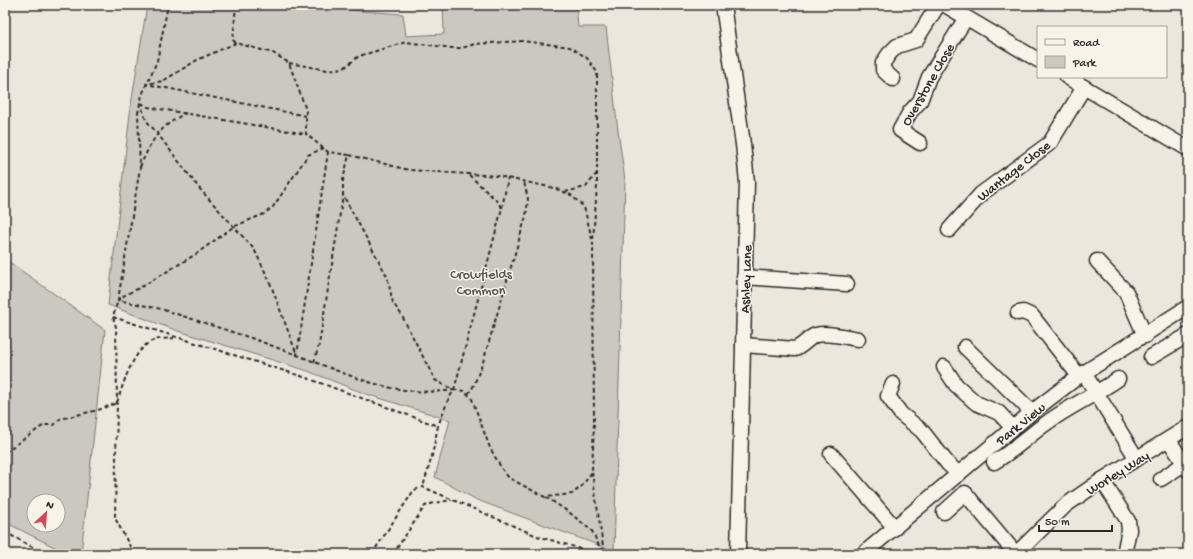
<svg xmlns="http://www.w3.org/2000/svg" width="1193" height="559" viewBox="0 0 1193 559" font-family="'Gochi Hand',sans-serif">
  <rect width="100%" height="100%" fill="#ebe7dd"/>
  <filter id="ink" filterUnits="userSpaceOnUse"><feTurbulence type="fractalNoise" baseFrequency=".025" numOctaves="2"/><feDisplacementMap in="SourceGraphic" scale="8" xChannelSelector="R" yChannelSelector="G"/><feConvolveMatrix kernelMatrix="1 2 1 2 8 2 1 2 1" color-interpolation-filters="sRGB"/></filter>
  <g filter="url(#ink)">
    <g fill="#cbc8bf" stroke="#7b7a75" fill-rule="evenodd">
      <path d="M147,5h187l1,4 68,5 3,22 38,-2 -1,-29h133l2,22h28l12,104 7,49 -11,371 -137,-51 -42,-23 15,-57 -84,-26 -61,-24 -130,-40 -67,-25 23,-200z"/>
      <path d="M5,259l100,71 -24,224h-13l-63,-32zM34,501h24v24h-24z"/>
    </g>
    <g fill="none" stroke-linecap="round" stroke-linejoin="round">
      <defs>
        <g id="minor">
          <path d="M723,5l20,139 4,38 -9,372"/>
          <path d="M945,5l93,55"/>
          <path d="M1067,77l121,72"/>
          <path d="M893,79l-10,-9v-7l6,-9 8,-8 19,-6 22,-35"/>
          <path d="M920,143l-20,-13 10,-18 10,-11 9,-24 37,-59"/>
          <path d="M949,230l32,-36 69,-51 34,-56"/>
          <path d="M1097,261l29,31 19,44"/>
          <path d="M744,277l103,7"/>
          <path d="M1018,313l5,-1 9,4 47,60"/>
          <path d="M743,345l52,4c8,-3 14,-12 21,-14 12,-3 29,2 42,4"/>
          <path d="M965,347l67,65"/>
          <path d="M1151,357l37,-22"/>
          <path d="M944,367l12,18 20,18 23,10 13,14"/>
          <path d="M1084,373l53,86"/>
          <path d="M893,384l-5,12 13,18 21,17 26,33 11,10"/>
          <path d="M1169,440l19,30"/>
          <path d="M831,454l64,74"/>
          <path d="M994,462c20,-11 35,-27 54,-40 22,-16 47,-27 70,-43"/>
          <path d="M1161,479l23,-15"/>
          <path d="M1102,480l26,41 1,9 -5,24"/>
          <path d="M944,512l21,-19 51,61"/>
          <path d="M863,554l169,-142 47,-36 109,-69"/>
          <path d="M1016,554l50,-49 36,-25 86,-53"/>
        </g>
      </defs>
      <use href="#minor" stroke="#2b2b2b" stroke-width="17"/>
      <g stroke="#2b2b2b" stroke-width="2" stroke-dasharray="4 3" stroke-linecap="butt">
        <path d="M236,5l-3,35 3,3 37,10 16,10 17,47v24l22,18"/>
        <path d="M236,43l-39,17 -34,21 -17,3 160,32"/>
        <path d="M289,63l38,7 17,-2 15,-12 47,-14 46,6h10l13,-4 47,-3 48,6 17,11 10,14v114l-4,54"/>
        <path d="M140,102l6,18 11,13 42,55 55,61 15,31 28,75c55,21 97,43 157,35l-19,-10 -34,-66 -8,-11 -6,-27 -44,-81v-15l6,-25 60,15 89,6 56,12 17,7 13,12 9,36 1,179 -2,50 -10,14 -10,8 -27,3 -36,-19 -7,-9 -12,-21 -18,-49 -7,-8 -11,-1 -6,10 -10,26"/>
        <path d="M141,103l7,4 158,27"/>
        <path d="M324,148l-16,7 -35,52 -9,7 -31,13 -37,27 -53,32 -18,9 -7,5 43,9 90,29 46,17 31,-203 21,3"/>
        <path d="M140,167c12,-28 19,-40 46,-54"/>
        <path d="M565,192l21,-5 11,-14"/>
        <path d="M502,208l6,-30"/>
        <path d="M113,317l191,60 134,49 -6,30 -9,31"/>
        <path d="M314,362l5,-17 24,-150"/>
        <path d="M454,390l48,-182 -7,-9 -27,-25"/>
        <path d="M468,394l5,-7 10,-25 43,-146 2,-17 -4,-17"/>
        <path d="M5,452l39,-27h10l6,-6 38,-9 19,-7c6,-19 17,-57 38,-63 6,-2 13,-1 19,-2"/>
        <path d="M592,472l12,81"/>
        <path d="M546,497l24,16 22,18 11,23"/>
        <path d="M5,532l40,22"/>
        <path d="M134,554l-19,-36 2,-115 -1,-76 -3,-10 5,-17 22,-132 -2,-55 4,-18 15,-34 11,-56"/>
        <path d="M372,554l42,-64 9,-3 114,49 62,18"/>
        <path d="M393,554l32,-48 9,-3 18,-3"/>
      </g>
      <use href="#minor" stroke="#f7f3e8" stroke-width="14"/>
    </g>
  </g>
  <g text-anchor="middle" stroke-width="3" stroke-linejoin="round" paint-order="stroke">
    <g font-size="14" fill="#2b2b2b" stroke="#f7f3e8">
      <text transform="translate(927 84) rotate(-60)" y="5">Overstone Close</text>
      <text transform="translate(1013 170) rotate(-38)" y="5">Wantage Close</text>
      <text transform="translate(745 279) rotate(-88)" y="5">Ashley Lane</text>
      <text transform="translate(1020 423) rotate(-39)" y="5">Park View</text>
      <text transform="translate(1117 472) rotate(-32)" y="5">Worley Way</text>
    </g>
    <g font-size="14" fill="#535250" stroke="#f7f3e8">
      <text x="481" y="278">Crowfields<tspan x="481" dy="16">Common</tspan></text>
    </g>
  </g>
  <rect width="1193" height="559" fill="none" stroke="#f7f3e8" stroke-width="20"/>
  <rect x="10" y="10" width="1173" height="539" fill="none" stroke="#2b2b2b" stroke-width="1.5" filter="url(#ink)"/>
  <rect x="1037" y="26" width="130" height="52" fill="#f7f3e8" stroke="#a5a39c"/>
  <rect x="1045" y="39" width="20" height="6" fill="#f7f3e8" stroke="#a5a39c"/>
  <text x="1073" y="46" font-size="12" fill="#2b2b2b">Road</text>
  <rect x="1045" y="56" width="20" height="12" fill="#cbc8bf" stroke="#a5a39c"/>
  <text x="1073" y="66" font-size="12" fill="#2b2b2b">Park</text>
  <g transform="translate(46 513) rotate(26)"><circle r="19" fill="#f7f3e8" stroke="#a5a39c"/>
  <path d="M0-3L7 15L0 10L-7 15Z" fill="#d1495b"/>
  <text y="-6" font-size="11" font-weight="bold" text-anchor="middle" fill="#2b2b2b">N</text>
  </g>
  <path d="M1039 525v6h73v-6" fill="none" stroke="#2b2b2b" stroke-width="2"/>
  <text x="1045" y="525" font-size="12" fill="#2b2b2b" stroke="#f7f3e8" stroke-width="3" paint-order="stroke">50 m</text>
</svg>
